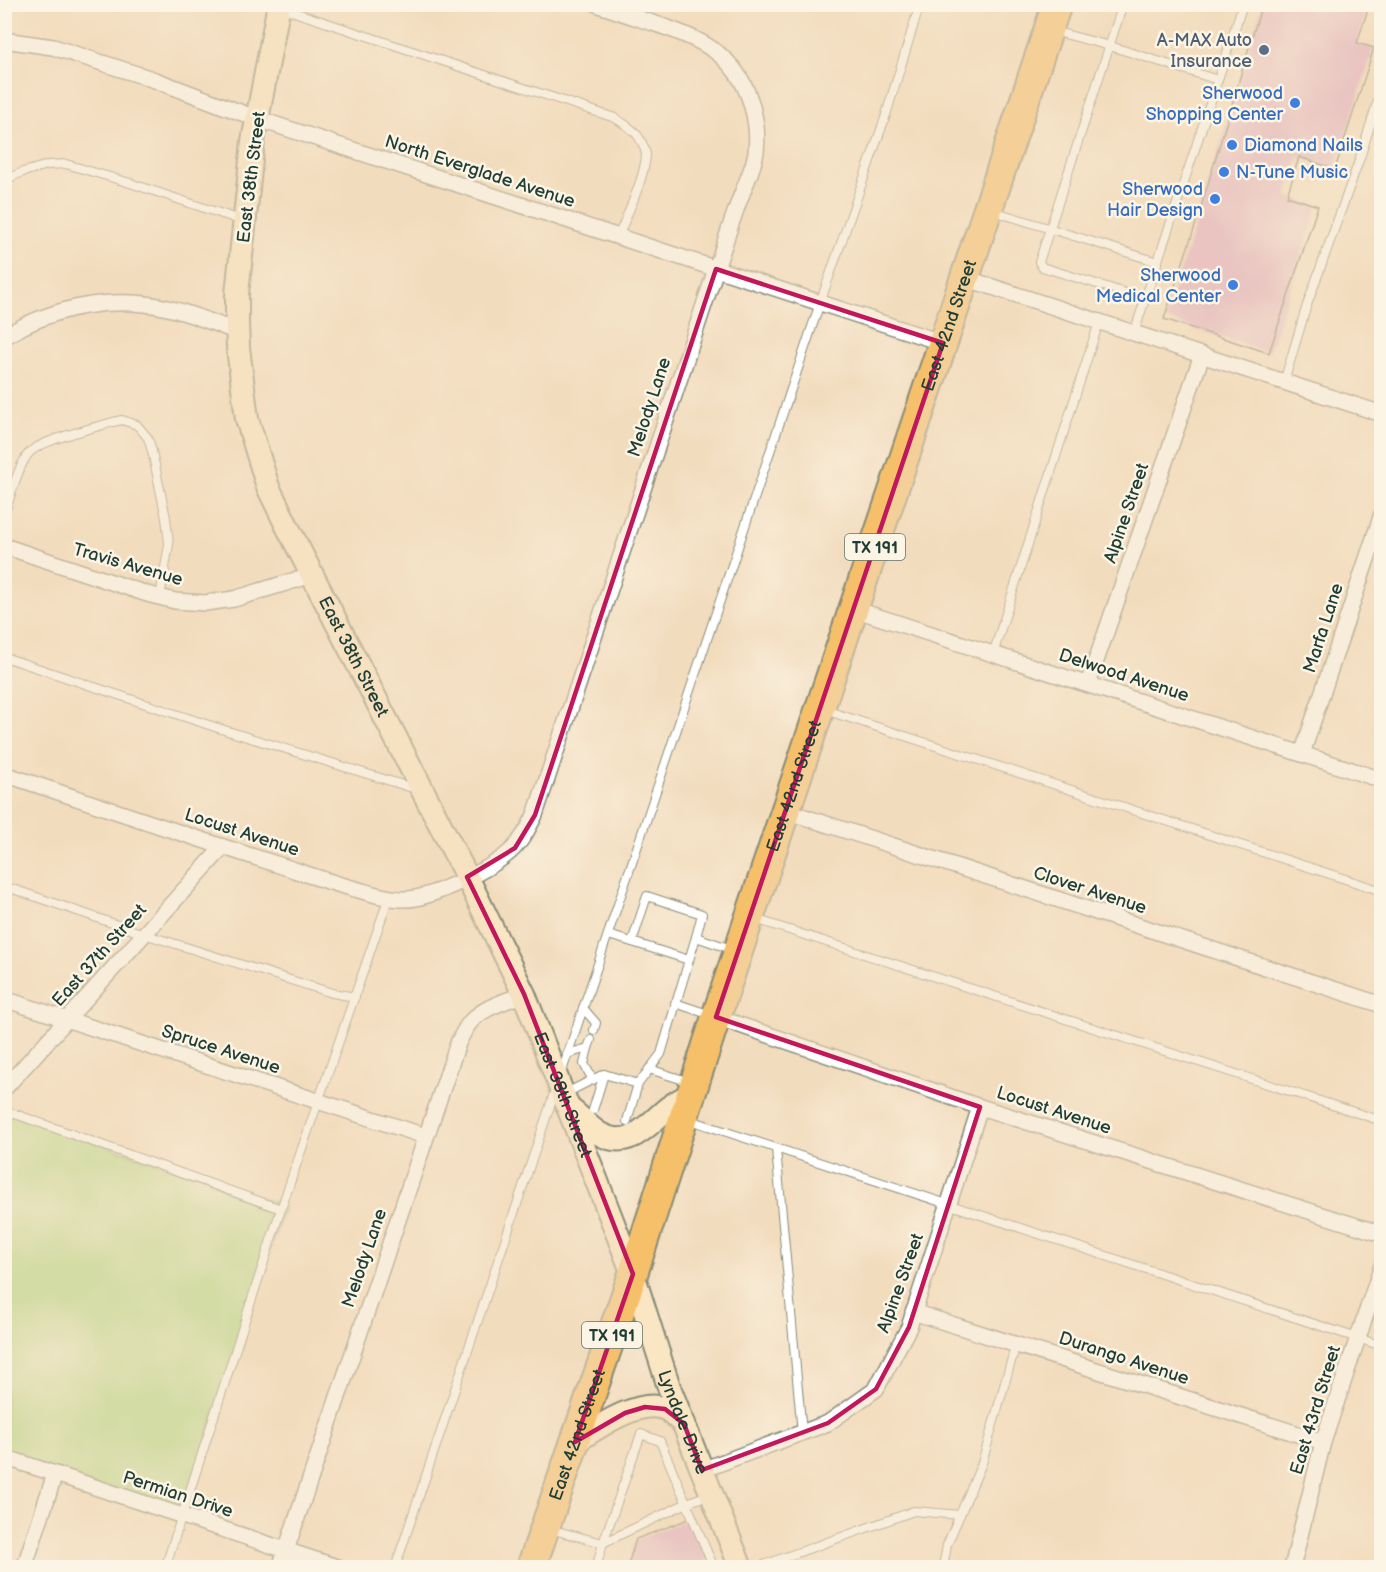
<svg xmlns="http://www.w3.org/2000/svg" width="1386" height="1572" viewBox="0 0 1386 1572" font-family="'Balsamiq Sans',sans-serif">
  <rect width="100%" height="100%" fill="#fcf5e5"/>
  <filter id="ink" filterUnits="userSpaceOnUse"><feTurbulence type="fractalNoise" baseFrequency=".0167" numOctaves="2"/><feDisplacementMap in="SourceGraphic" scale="12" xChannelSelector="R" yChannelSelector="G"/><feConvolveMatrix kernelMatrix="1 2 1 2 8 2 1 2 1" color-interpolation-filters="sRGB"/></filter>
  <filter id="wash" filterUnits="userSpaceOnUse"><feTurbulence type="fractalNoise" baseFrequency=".008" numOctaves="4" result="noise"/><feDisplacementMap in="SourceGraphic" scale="24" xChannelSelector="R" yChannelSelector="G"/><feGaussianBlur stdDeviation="1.35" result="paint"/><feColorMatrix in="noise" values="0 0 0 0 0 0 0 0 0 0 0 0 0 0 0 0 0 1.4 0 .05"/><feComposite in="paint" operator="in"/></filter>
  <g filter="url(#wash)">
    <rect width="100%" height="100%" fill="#f2dcbe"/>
    <path fill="#aedb87" stroke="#668c5e" stroke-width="1.5" d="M5,1111l279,95 -103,310 -176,-59z"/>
    <g id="blocks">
      <g fill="#dda6c5">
        <path d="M1262,4h118l-2,8 -10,-3 -11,34 17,5 -39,121 -36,-12 -12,39 31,10 -49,147 -105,-34 34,-102z"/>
        <path d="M689,1519l18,38 -3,11h-77l9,-29z"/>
      </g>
    </g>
  </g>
  <g filter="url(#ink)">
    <use href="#blocks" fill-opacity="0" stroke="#888c79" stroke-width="1.5"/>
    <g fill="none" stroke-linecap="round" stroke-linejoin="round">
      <defs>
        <g id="lane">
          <path d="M1123,4l-84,258 3,5 103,32"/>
          <path d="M282,8l333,110c11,7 22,13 27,25 2,4 4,9 4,13 -2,23 -19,59 -28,81"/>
          <path d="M1053,31l57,15 108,34"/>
          <path d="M4,180l19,-8 25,-7 18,-1 64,19 113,38"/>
          <path d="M993,211l165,51"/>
          <path d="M1134,333l109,-329"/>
          <path d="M1284,382l22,-74 54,-150 22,-71"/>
          <path d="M4,515c6,-16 14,-50 25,-62 12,-13 65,-25 84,-31l9,-2 15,5 11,13 4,13 14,67 3,26 -9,53"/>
          <path d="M993,654l106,-332"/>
          <path d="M4,657l214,71 198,61"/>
          <path d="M825,710l557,181"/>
          <path d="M4,886l140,48 188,59 23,4"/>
          <path d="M755,919l627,202"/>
          <path d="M608,935l24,7"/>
          <path d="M689,960l7,-23"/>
          <path d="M675,1003l36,12"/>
          <path d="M583,1008l13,15 -2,7"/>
          <path d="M588,1048l-4,16 9,16"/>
          <path d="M567,1054l21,-6 3,-8"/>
          <path d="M649,1069l41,13"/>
          <path d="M561,1074l259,-771 65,-185 35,-114"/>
          <path d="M564,1094l40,-20 34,10"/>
          <path d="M4,1110l277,99"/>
          <path d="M593,1110l11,-36"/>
          <path d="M687,1119l695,227"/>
          <path d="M627,1121l11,-37 23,-30 28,-94 -57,-18 15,-46 55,18 -6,23 38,13"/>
          <path d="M776,1149l26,284"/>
          <path d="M549,1529l54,14 -7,25"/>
          <path d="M603,1543l38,-109 19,7 54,127"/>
          <path d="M603,1543l84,-40 21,-8"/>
          <path d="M165,1568l116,-359 108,-312"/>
          <path d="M395,1568l160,-477"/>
          <path d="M755,1568l159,-57 46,4"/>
          <path d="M943,1568l4,-23 35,-82 34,-119"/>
        </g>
        <g id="street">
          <path d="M4,40l49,7 102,33 103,39 685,224"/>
          <path d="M965,278l417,136"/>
          <path d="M4,337c48,-30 108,-42 164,-29 24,6 47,15 69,24"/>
          <path d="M4,546l143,48 28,7 30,2 29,-4 78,-24"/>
          <path d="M854,609l528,171"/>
          <path d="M1088,684l114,-329"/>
          <path d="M1302,754l80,-240"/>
          <path d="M4,774c91,30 181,61 272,90 28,9 55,19 83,26 14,4 29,9 44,9 25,2 92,-32 110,-50 10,-10 16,-22 22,-34l181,-546c9,-26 17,-53 27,-78 5,-13 11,-25 13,-39 2,-17 0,-33 -5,-49 -15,-50 -53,-65 -98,-80 -18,-6 -37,-12 -56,-19"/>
          <path d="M786,811l596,194"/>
          <path d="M4,999l421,137"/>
          <path d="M716,1017l264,90 402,127"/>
          <path d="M4,1089l219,-242"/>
          <path d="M913,1312l410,130"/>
          <path d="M4,1457l336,111"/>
          <path d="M702,1470l126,-47 48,-34 33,-62 71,-220"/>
          <path d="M24,1568l31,-94"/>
          <path d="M280,1568l178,-525c3,-6 6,-12 10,-18 12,-17 36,-23 56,-31"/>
          <path d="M1292,1568l31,-126 59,-176"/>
        </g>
        <g id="secondary">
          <path id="s1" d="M279,4l-26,137 -16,153v29l1,25 9,71 21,68 19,39 180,351 57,117 109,280 36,113 72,181"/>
          <path d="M571,1110c10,7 18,18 29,24 30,17 48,-10 68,-26 8,-6 16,-10 24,-15"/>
          <path d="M575,1442c20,-13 65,-45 91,-33 6,3 13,11 18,15"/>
        </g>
        <g id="highway">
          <path id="s2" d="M531,1568l102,-294 83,-257 341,-1013"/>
        </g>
      </defs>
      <use href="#lane" stroke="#888c79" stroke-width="10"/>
      <use href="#street" stroke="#888c79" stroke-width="18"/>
      <use href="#secondary" stroke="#888c79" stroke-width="26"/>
      <use href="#highway" stroke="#888c79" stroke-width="32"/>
      <use href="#lane" stroke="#fff" stroke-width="8"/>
      <use href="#street" stroke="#fff" stroke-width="15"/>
      <use href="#secondary" stroke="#fbe6c4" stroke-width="22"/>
      <use href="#highway" stroke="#f6c06b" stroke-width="28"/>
    </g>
  </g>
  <path d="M0 0H1386V1572H0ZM716,269l227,74 -227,674 264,90 -71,220 -33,62 -48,34 -126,47 -18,-46 -19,-15 -20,-2 -20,6 -50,29 58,-168 -109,-280 -57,-117 48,-29 20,-33z" fill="#f2dcbe" fill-opacity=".55" fill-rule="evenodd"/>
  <path fill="none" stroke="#c2185b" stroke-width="4.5" stroke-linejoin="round" d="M716,269l227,74 -227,674 264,90 -71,220 -33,62 -48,34 -126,47 -18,-46 -19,-15 -20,-2 -20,6 -50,29 58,-168 -109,-280 -57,-117 48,-29 20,-33z"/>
  <circle fill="#5c6f8a" stroke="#fcf5e5" stroke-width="2" cx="1264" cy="50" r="6"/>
  <g fill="#3f7fe0" stroke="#fcf5e5" stroke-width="2">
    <circle cx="1295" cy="103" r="6"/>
    <circle cx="1232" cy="145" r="6"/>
    <circle cx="1224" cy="172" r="6"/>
    <circle cx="1215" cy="199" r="6"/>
    <circle cx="1233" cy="285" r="6"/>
  </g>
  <g text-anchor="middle" stroke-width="5" stroke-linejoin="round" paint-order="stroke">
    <g fill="#fcf5e5" stroke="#617469" stroke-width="1.5">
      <rect x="845" y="534" width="60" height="26" rx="4.5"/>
      <rect x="582" y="1322" width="60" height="26" rx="4.5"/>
    </g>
    <g font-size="16" font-weight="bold" fill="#1f3d34">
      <text x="875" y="553">TX 191</text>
      <text x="612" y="1341">TX 191</text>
    </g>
    <g font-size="18" fill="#4e5e75" stroke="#fcf5e5" text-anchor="end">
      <text x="1252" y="46">A-MAX Auto<tspan x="1252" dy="21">Insurance</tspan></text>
    </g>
    <g font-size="18" fill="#366cbe" stroke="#fcf5e5" text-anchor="end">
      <text x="1283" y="99">Sherwood<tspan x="1283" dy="21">Shopping Center</tspan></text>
      <text x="1244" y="151" text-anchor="start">Diamond Nails</text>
      <text x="1236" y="178" text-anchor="start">N-Tune Music</text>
      <text x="1203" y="195">Sherwood<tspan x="1203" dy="21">Hair Design</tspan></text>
      <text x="1221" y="281">Sherwood<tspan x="1221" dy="21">Medical Center</tspan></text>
    </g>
    <g font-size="18" fill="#1f3d34" stroke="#fcf5e5">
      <text transform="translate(480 171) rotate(18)" y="6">North Everglade Avenue</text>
      <text transform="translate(251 177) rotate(-83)" y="6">East 38th Street</text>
      <text dy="6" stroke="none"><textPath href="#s2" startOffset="1311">East 42nd Street</textPath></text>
      <text transform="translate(649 407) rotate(-72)" y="6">Melody Lane</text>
      <text transform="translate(1126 513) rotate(-71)" y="6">Alpine Street</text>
      <text transform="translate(128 564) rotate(16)" y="6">Travis Avenue</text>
      <text transform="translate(1323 628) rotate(-72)" y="6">Marfa Lane</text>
      <text dy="6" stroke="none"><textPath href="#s1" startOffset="680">East 38th Street</textPath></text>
      <text transform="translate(1124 675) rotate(18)" y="6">Delwood Avenue</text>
      <text dy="6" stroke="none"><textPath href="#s2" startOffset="825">East 42nd Street</textPath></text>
      <text transform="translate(242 832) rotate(18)" y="6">Locust Avenue</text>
      <text transform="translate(1090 890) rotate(18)" y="6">Clover Avenue</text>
      <text transform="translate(99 955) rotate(-48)" y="6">East 37th Street</text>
      <text transform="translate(221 1049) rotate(18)" y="6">Spruce Avenue</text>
      <text dy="6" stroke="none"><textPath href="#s1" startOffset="1166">East 38th Street</textPath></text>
      <text transform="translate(1054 1110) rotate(18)" y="6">Locust Avenue</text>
      <text transform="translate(364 1258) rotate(-71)" y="6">Melody Lane</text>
      <text transform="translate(900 1283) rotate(-70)" y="6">Alpine Street</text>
      <text transform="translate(1124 1358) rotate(18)" y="6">Durango Avenue</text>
      <text transform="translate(1315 1410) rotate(-73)" y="6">East 43rd Street</text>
      <text dy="6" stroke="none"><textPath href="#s1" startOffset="1515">Lyndale Drive</textPath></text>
      <text dy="6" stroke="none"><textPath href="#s2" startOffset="141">East 42nd Street</textPath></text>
      <text transform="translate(178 1494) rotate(18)" y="6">Permian Drive</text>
    </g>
  </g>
  <rect width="1386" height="1572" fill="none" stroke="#fcf5e5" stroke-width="24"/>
</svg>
